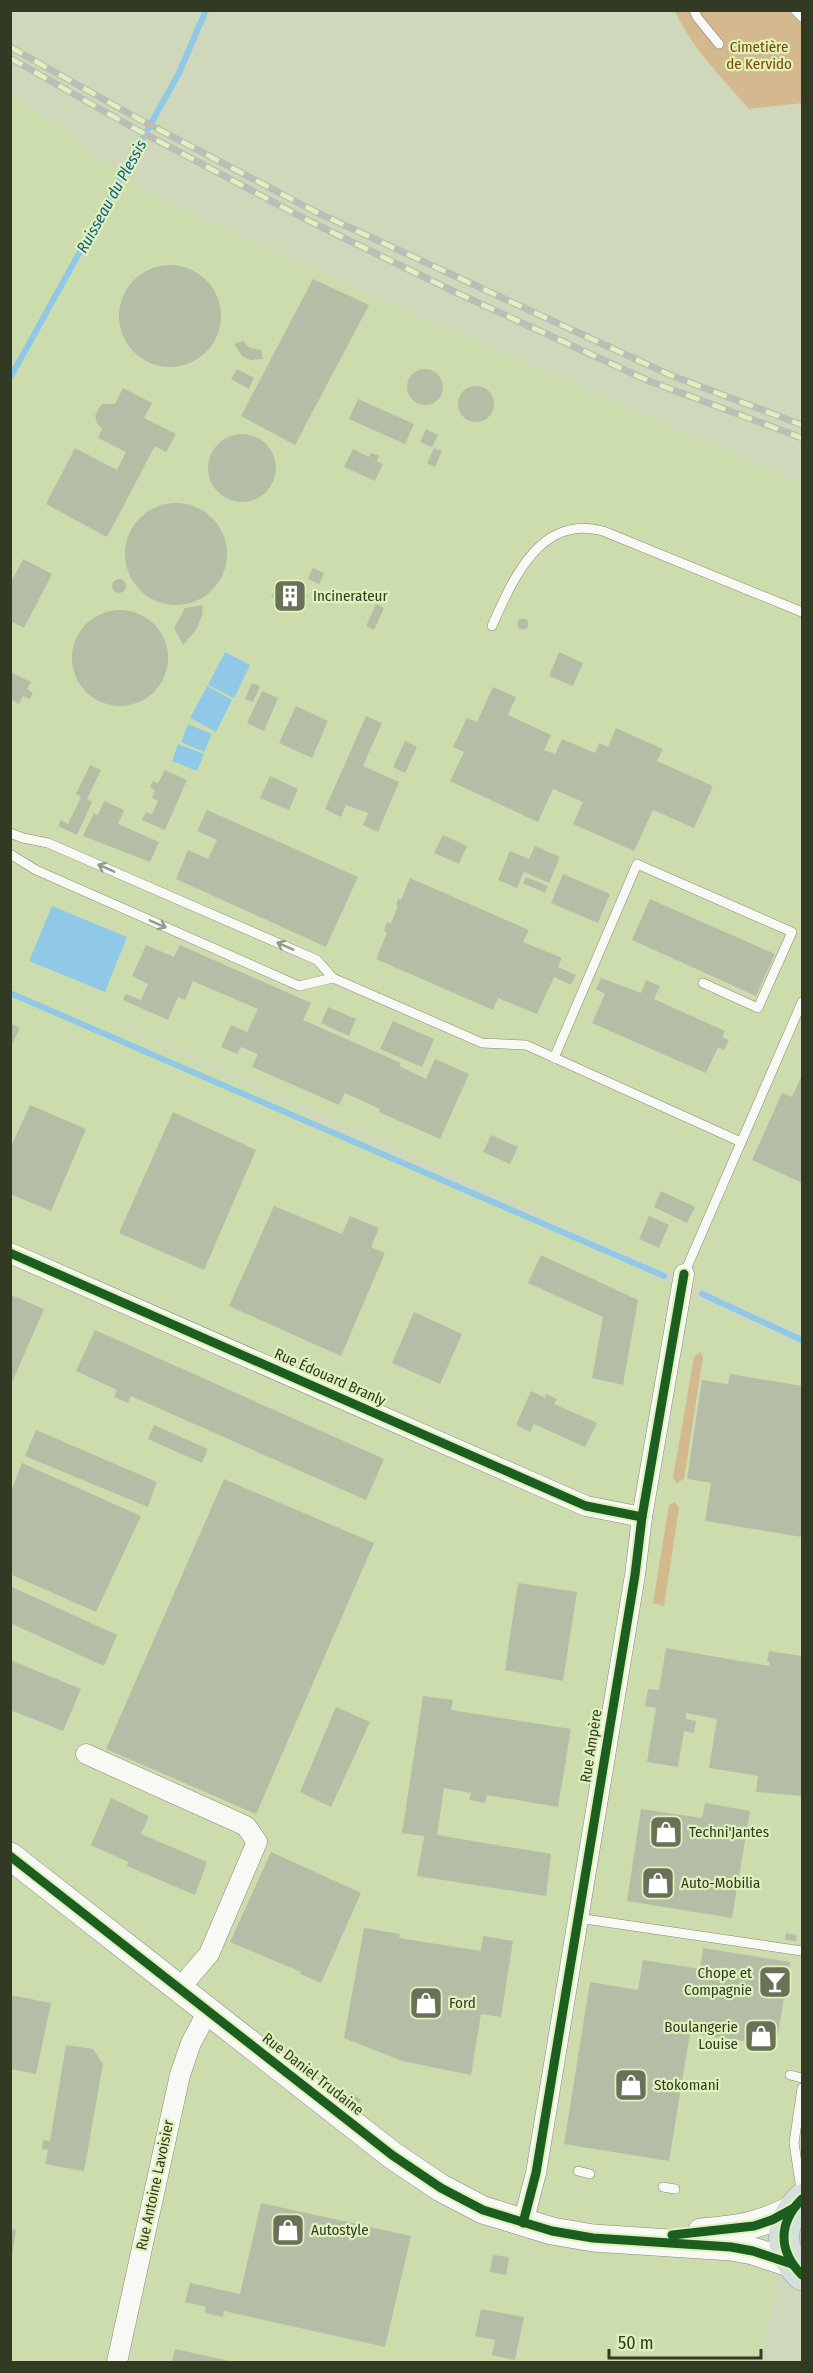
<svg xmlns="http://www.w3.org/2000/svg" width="813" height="2373" viewBox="0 0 813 2373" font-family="'Fira Sans Condensed',sans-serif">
  <rect width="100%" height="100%" fill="#cfd8bb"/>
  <g fill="#cddcad">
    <path d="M11,92l141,103 223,102 427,186v850l-791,-360z"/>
    <path d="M10,975l792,372v785l-12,87 -30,143h-749z"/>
  </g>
  <g fill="#d4b98f">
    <path d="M675,11h127v92l-53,6c-27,-31 -57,-61 -74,-98z"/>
    <path d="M700,1352l3,5 -19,122 -7,4 -4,-5 21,-121z"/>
    <path d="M675,1502l4,6 -15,98 -11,-3 16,-98z"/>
  </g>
  <g fill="#90c9e8">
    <path d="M225,652l25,13 -16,33 -26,-13z"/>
    <path d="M207,686l25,14 -16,32 -26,-14z"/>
    <path d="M188,724l24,10 -8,18 -23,-10z"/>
    <path d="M178,744l26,10 -7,17 -25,-10z"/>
    <path d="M52,906l75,31 -22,55 -76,-31z"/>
  </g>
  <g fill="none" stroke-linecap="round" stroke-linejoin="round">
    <g stroke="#90c9e8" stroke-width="6">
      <path d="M10,378l169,-305 27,-63"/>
      <path d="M10,993l654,283"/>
      <path d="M702,1294l100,46"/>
    </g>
  </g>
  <g fill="#b6bda6">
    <circle cx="170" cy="316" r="51"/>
    <path d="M313,279l56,26 -74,140 -54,-29z"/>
    <path d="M243,341l7,7 11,2 2,9 -12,1 -9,-4 -8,-12z"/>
    <circle cx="425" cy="387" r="18"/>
    <path d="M237,369l17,9 -5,11 -18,-10z"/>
    <circle cx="476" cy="404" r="18"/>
    <path d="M123,388l29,15 -8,15 32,16 -10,18 -11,-6 -48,91 -61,-33 29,-56 42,22 9,-18 -28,-14 4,-9 -5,-6 -2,-8 7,-11h13z"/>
    <path d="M358,399l56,25 -9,20 -56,-25z"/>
    <path d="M426,429l12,6 -6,12 -12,-5z"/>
    <circle cx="242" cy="468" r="34"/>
    <path d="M434,448l8,3 -7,16 -8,-4z"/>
    <path d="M353,449l16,8 2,-4 8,3 -2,5 6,3 -8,17 -31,-14z"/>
    <circle cx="176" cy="554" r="51"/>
    <path d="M23,559l29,15 -28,54 -14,-7v-37z"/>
    <path d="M313,568l11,5 -5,11 -11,-5z"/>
    <circle cx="119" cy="586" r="7"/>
    <path d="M279,581l29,14 -7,15 -30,-13z"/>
    <path d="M376,604l8,4 -10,22 -8,-4z"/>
    <path d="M203,605l-1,11 -6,14 -13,15 -9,-17 11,-20z"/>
    <circle cx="120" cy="658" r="48"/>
    <circle cx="523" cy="624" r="5.5"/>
    <path d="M559,652l24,11 -10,23 -24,-10z"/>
    <path d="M10,672l21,10 -4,7 6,4 -3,6 -7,-3 -4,8 -9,-5z"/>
    <path d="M252,683l8,3 -7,16 -8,-3z"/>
    <path d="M493,687l23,10 -8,18 43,20 -7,15 11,4 7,-15 33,14 4,-10 9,4 8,-19 47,21 -6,12 56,25 -19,42 -41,-18 -19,41 -61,-27 10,-22 -30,-13 -15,33 -88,-41 14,-29 -11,-5 14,-29 10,4z"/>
    <path d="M262,691l16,7 -14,33 -17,-8z"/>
    <path d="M296,706l32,15 -16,37 -33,-15z"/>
    <path d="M366,716l16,7 -19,43 36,16 -21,50 -15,-7 5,-12 -22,-8 -5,12 -16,-8z"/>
    <path d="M405,741l12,6 -12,26 -12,-6z"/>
    <path d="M90,765l11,5 -14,29 5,3 -15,33 -19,-9 3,-6 7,4 13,-27 -5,-3z"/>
    <path d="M165,770l22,10 -22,50 -23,-10 4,-8 6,2 6,-13 -6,-3 3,-8 -5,-3 3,-6 5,2z"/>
    <path d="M270,776l28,13 -9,21 -29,-12z"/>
    <path d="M104,801l20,9 -6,14 41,18 -9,20 -67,-26 11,-23 4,2z"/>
    <path d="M207,810l151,67 -32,70 -150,-68 12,-29 20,9 9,-19 -20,-9z"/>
    <path d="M443,835l24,11 -8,18 -25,-11z"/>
    <path d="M535,846l25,11 -11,26 -25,-11 -7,16 -19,-8 12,-29 19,8z"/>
    <path d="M563,874l47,20 -12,29 -47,-20z"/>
    <path d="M526,877l22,9 -3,7 -22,-10z"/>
    <path d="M410,878l119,52 -6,12 39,16 -4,9 18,8 -5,10 -17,-8 -17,37 -39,-16 -5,12 -117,-51 11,-26 -3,-2 3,-9 4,1 7,-17 -2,-1 2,-6 3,1z"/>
    <path d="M650,899l125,55 -19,42 -124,-56z"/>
    <path d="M146,945l28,12 6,-12 131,58 -8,17 98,43 -2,3 27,13 9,-20 34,15 -29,65 -61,-27 1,-3 -35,-16 -6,12 -87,-38 6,-13 -17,-7 -4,7 -16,-7 10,-22 16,7 11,-23 -65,-28 -8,19 -7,-3 -10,23 -45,-20 3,-6 15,6 7,-16 -16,-8z"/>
    <path d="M601,978l40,15 5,-13 14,6 -6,13 71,32 -3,6 7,3 -5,10 -6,-3 -12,26 -114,-50 13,-29 -9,-5z"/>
    <path d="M328,1007l28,12 -7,17 -28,-13z"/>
    <path d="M393,1021l41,18 -12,28 -42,-18z"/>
    <path d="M10,1023l10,5 -10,21z"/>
    <path d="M802,1075v108l-50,-23 30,-67 10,4z"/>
    <path d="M30,1105l56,24 -35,82 -41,-17v-45z"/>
    <path d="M173,1112l83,38 -52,120 -85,-37z"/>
    <path d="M491,1135l27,12 -8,17 -27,-12z"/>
    <path d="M661,1191l34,16 -8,16 -33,-16z"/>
    <path d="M274,1206l68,28 8,-18 29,12 -8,19 14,6 -44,103 -112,-50z"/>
    <path d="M649,1216l20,9 -10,23 -20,-9z"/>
    <path d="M541,1255l97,45 -15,85 -31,-7 11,-61 -75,-34z"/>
    <path d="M11,1295l33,14 -34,78v-91z"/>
    <path d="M414,1312l48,22 -22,50 -48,-21z"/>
    <path d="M95,1330l289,129 -18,41 -235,-104 -3,7 -14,-6 3,-7 -41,-19z"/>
    <path d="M730,1374l72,12v151l-97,-16 6,-38 -24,-4 15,-99 26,4z"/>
    <path d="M531,1391l14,7 1,-4 11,5 -3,5 43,19 -12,24 -51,-23 -4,8 -14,-7z"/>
    <path d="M154,1425l54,24 -6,14 -54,-24z"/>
    <path d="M36,1430l121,52 -9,25 -123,-51z"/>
    <path d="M22,1463l119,53 -45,96 -86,-38v-86l2,1z"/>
    <path d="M224,1479l150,64 -118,271 -150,-65z"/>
    <path d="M518,1583l59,9 -14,89 -58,-11z"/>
    <path d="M10,1586l107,49 -13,31 -94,-43z"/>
    <path d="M666,1648l103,18 1,-4 -3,-1 2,-10 33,5v140l-46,-4 2,-16 -49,-8 8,-49 -31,-6v6l10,2 -2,12 -10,-2 -6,36 -31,-5 9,-54 -11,-2 3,-17 11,1z"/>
    <path d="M10,1660l71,29 -18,42 -53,-21z"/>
    <path d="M423,1696l30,4 -2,10 120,19 -13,78 -71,-12 -2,8 -16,-3 2,-7 -27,-5 -7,47 114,19 -5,42 -129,-20 7,-40 -22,-3z"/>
    <path d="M336,1707l34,15 -39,85 -31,-15z"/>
    <path d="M111,1798l38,18 -8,18 66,28 -12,33 -68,-29 1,-4 -37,-17z"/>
    <path d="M705,1803l45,8 -18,107 -105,-17 14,-92 61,9z"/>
    <path d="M271,1852l90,41 -40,90 -21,-9 1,-2 -71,-30z"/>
    <path d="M364,1928l36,6 -1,4 82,13 2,-15 30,5 -12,76 -20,-3 -10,61 -69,-14 -58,-23z"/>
    <path d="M786,1933l11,2 -1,6 -11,-1z"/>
    <path d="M703,1948l87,14 -14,84 -86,-13 -21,128 -105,-17 26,-162 48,8 5,-30 57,9z"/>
    <path d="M10,1995l41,8 -15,71 -26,-5z"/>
    <path d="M66,2045l27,4 10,15 -19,107 -39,-7 3,-14 -6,-1 1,-9 7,1z"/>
    <path d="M351,2092l10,8 -3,4 -10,-7z"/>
    <path d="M261,2203l150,33 -26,111 -161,-36 -1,6 -18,-4 1,-6 -21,-5 5,-19 50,11z"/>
    <path d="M10,2229l6,1 -4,26h-2z"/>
    <path d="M493,2255l16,2 -3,18 -16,-3z"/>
    <path d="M481,2309l43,8 -9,43 -23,-5 3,-15 -20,-4z"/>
    <path d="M175,2349l59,13h-62z"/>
  </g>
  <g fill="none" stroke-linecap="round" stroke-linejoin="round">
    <defs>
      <g id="lane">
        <path d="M694,10l3,7 22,27"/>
        <path d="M795,10l7,7"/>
        <path d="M492,626c21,-47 48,-112 111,-95l199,81"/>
        <path d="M10,833l13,5 25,5 269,117 16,18 149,65 44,2 215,97"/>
        <path d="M10,854l26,16 263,116 34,-8"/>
        <path d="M554,1058l83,-194 155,68 -34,76 -55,-25"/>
        <path d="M684,1274l118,-272"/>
        <path d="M578,1918l224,33"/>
        <path d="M790,2075l12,3"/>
        <path d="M578,2171l12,3"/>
        <path d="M663,2187l12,2"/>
        <path d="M802,2196l-8,-53 8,-55"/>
      </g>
      <g id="street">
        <path d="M10,1253l576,253 56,11"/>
        <path d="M86,1754l160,72 11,16 -48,112 -30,35"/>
        <path d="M523,2223l13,-50 99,-598 7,-58 42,-243"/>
        <path d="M117,2362l63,-287 11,-32 17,-32"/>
      </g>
      <g id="secondary">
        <path d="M10,1856l382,299 49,33 42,22 69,21 41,7 138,9 22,4 39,13"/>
        <path d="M701,2232c37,-3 59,-6 93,-24"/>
      </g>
      <path id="primary" d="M802,2199c-24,24 -24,52 0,76"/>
    </defs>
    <use href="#lane" stroke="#848a74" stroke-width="10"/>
    <use href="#street" stroke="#848a74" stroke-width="21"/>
    <use href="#secondary" stroke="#848a74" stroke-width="28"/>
    <use href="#primary" stroke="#b2b7a8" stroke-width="32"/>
    <use href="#lane" stroke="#f8f9f5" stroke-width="9"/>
    <use href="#street" stroke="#f8f9f5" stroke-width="20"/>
    <use href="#secondary" stroke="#f8f9f5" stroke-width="27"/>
    <use href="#primary" stroke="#d3e0db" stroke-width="30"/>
    <defs>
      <g id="rail">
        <path d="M10,47l127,71 179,94 354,163 132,50"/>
        <path d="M10,58l122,69 179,95 144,70 194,89 153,57"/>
      </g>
    </defs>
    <use href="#rail" stroke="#bbbeb7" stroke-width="7"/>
    <use href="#rail" stroke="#e0f2bb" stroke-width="4.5" stroke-dasharray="14" stroke-linecap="butt"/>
    <defs>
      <g id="cycleway">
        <path d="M10,1253l576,253 56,11"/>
        <path d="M10,1856l382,299 49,33 42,22 69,21 41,7 138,9 22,4 39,13"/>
        <path d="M802,2199c-24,24 -24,52 0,76"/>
        <path d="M523,2223l13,-50 99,-598 7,-58 42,-243"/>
        <path d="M672,2235l82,-9 18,-6 22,-12"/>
      </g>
    </defs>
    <use href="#cycleway" stroke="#e0f2bb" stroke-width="13"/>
    <use href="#cycleway" stroke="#1b5e20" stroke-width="9"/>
  </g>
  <defs><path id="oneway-shaft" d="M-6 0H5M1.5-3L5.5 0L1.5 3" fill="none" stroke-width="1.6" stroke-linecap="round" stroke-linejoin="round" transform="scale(1.5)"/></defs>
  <g stroke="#969a8c">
    <use href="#oneway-shaft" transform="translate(106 868) rotate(-156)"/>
    <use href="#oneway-shaft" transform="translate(158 924) rotate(24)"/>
    <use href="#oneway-shaft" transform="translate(285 946) rotate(-156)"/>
  </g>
  <defs>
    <symbol id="building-square" viewBox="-11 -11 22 22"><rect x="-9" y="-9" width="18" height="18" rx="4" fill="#6a7159" stroke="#e0f2bb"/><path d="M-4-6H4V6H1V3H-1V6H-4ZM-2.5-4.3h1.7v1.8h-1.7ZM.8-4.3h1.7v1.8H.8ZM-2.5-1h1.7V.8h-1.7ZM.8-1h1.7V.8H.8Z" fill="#fff"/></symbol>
    <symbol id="shop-square" viewBox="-11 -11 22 22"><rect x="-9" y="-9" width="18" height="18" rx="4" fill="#6a7159" stroke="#e0f2bb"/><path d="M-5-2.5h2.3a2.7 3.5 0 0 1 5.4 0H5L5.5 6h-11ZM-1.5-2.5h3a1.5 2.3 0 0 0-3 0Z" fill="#fff"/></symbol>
    <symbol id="bar-square" viewBox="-11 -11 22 22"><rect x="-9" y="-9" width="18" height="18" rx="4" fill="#6a7159" stroke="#e0f2bb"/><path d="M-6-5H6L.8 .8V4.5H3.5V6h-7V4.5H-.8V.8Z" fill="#fff"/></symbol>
  </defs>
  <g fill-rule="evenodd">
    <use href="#building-square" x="271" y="577" width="38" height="38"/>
    <use href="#shop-square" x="647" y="1813" width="38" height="38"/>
    <use href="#shop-square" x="639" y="1864" width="38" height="38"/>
    <use href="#bar-square" x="756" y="1963" width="38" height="38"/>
    <use href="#shop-square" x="407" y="1984" width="38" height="38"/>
    <use href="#shop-square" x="742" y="2017" width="38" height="38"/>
    <use href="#shop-square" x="612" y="2066" width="38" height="38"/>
    <use href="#shop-square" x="269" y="2211" width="38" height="38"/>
  </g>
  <g text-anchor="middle" stroke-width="4.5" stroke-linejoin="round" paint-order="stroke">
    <g font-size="15" fill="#7d4601" stroke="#e0f2bb">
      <text x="759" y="52">Cimetière<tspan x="759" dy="17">de Kervido</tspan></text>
    </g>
    <g font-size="15" fill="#333a24" stroke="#e0f2bb" text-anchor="start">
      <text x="313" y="601">Incinerateur</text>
      <text x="689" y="1837">Techni'Jantes</text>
      <text x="681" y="1888">Auto-Mobilia</text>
      <text x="752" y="1978" text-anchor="end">Chope et<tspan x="752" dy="17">Compagnie</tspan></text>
      <text x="449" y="2008">Ford</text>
      <text x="738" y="2032" text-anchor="end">Boulangerie<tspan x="738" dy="17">Louise</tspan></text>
      <text x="654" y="2090">Stokomani</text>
      <text x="311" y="2235">Autostyle</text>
    </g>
    <g font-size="15" fill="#333a24" stroke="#e0f2bb">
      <text transform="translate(330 1377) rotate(24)" y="5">Rue Édouard Branly</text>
      <text transform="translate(591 1746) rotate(-81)" y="5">Rue Ampère</text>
      <text transform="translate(313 2074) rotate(38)" y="5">Rue Daniel Trudaine</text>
      <text transform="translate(155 2185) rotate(-78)" y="5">Rue Antoine Lavoisier</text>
    </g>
    <g font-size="16" font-style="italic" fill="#0f5c8b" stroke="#e0f2bb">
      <text transform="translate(111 196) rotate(-61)" y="6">Ruisseau du Plessis</text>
    </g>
  </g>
  <rect width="813" height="2373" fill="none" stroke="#333a24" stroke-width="24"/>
  <path d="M609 2349v9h152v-9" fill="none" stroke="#333a24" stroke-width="3"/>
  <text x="618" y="2349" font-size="18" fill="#333a24" stroke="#e0f2bb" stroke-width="4.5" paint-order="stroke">50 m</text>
</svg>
